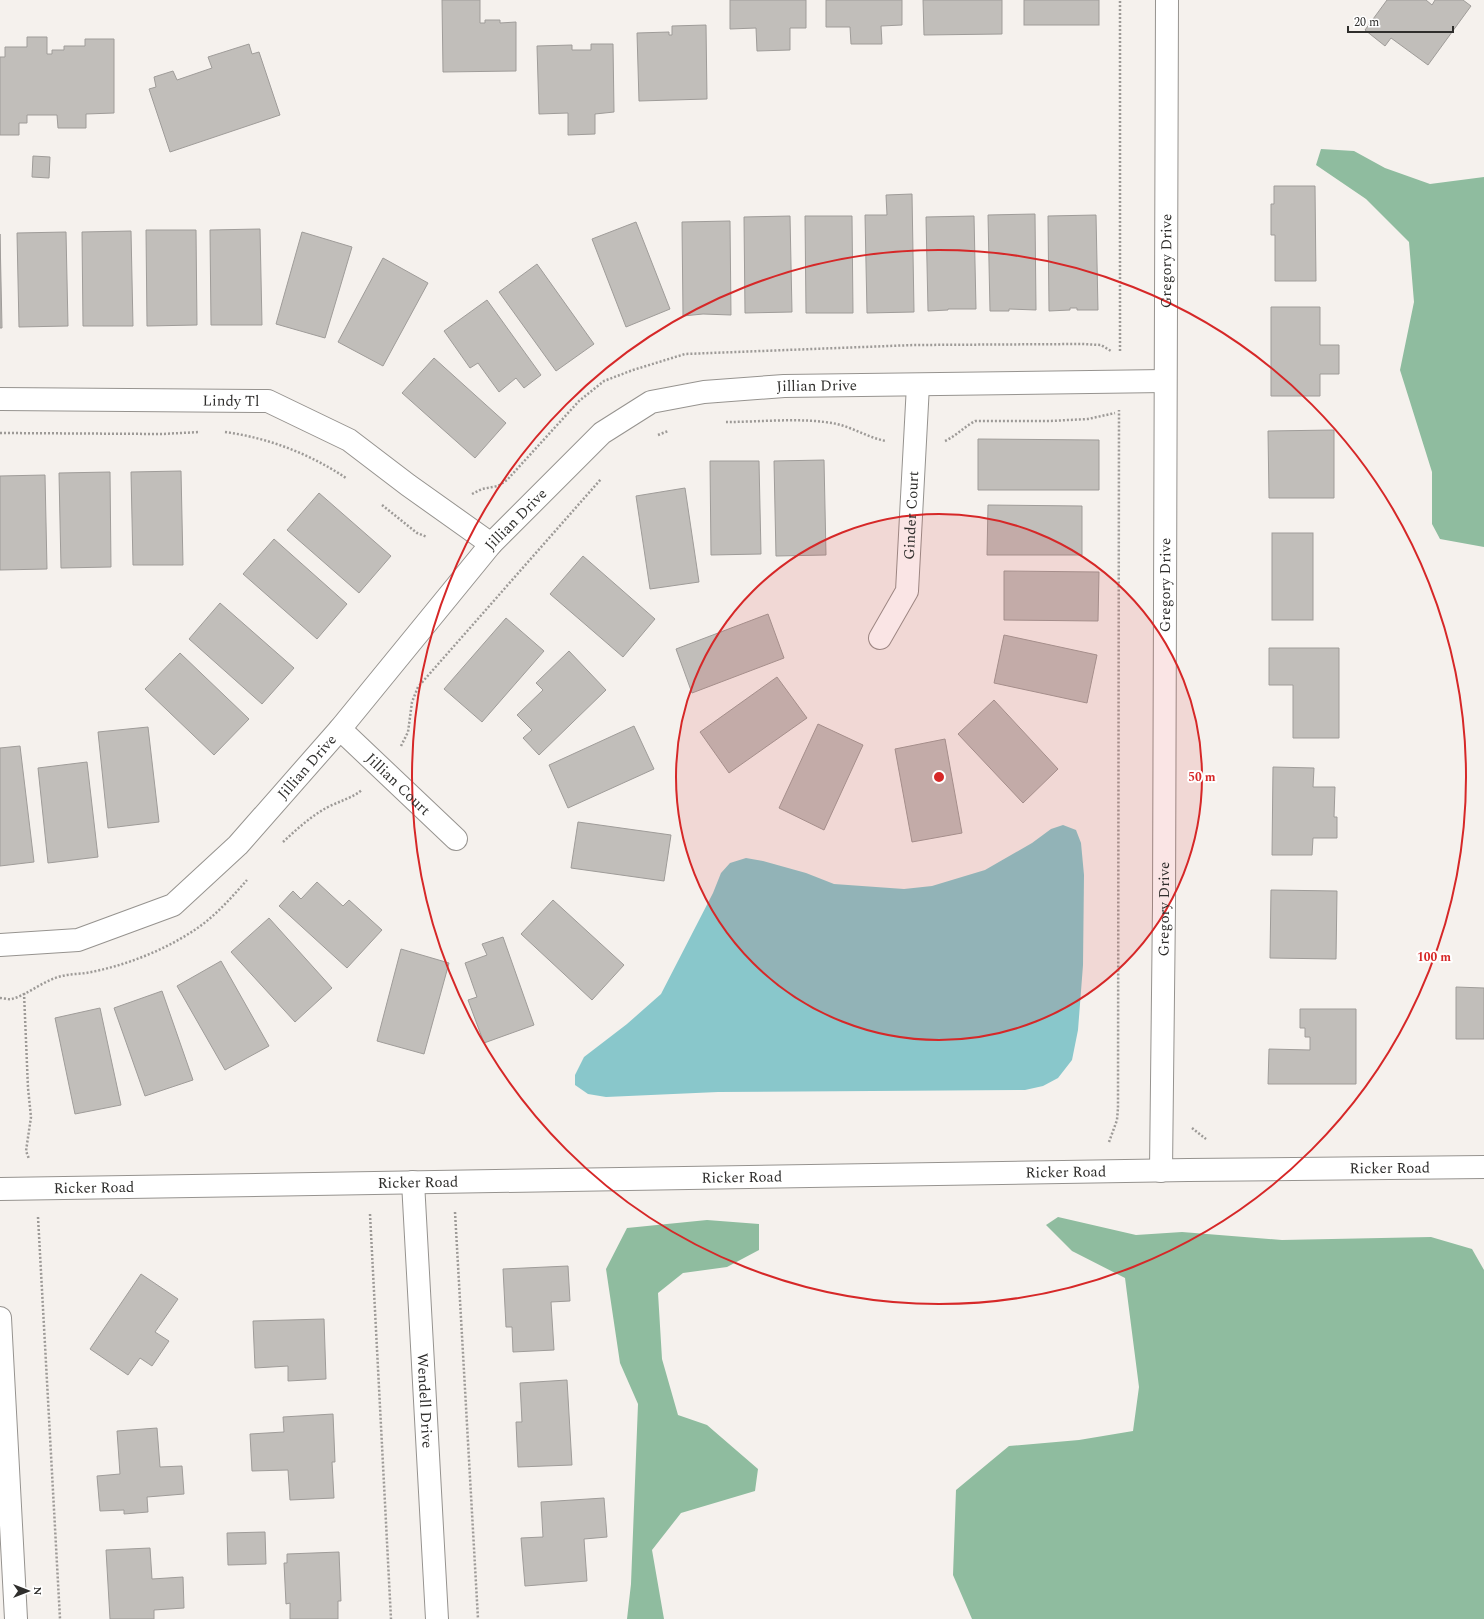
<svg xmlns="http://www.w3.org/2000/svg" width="1484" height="1619" viewBox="0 0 1484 1619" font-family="Spectral,serif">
  <rect width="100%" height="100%" fill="#f5f1ed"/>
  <g fill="#8fbc9f">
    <path d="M1321,149l33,2 31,17 45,16 54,-7v370l-44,-8 -8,-15v-52l-32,-102 14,-68 -5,-60 -43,-43 -50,-34z"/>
    <path d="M1058,1217l78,18 46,-3 100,8 149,-3 41,12 12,21v349h-512l-19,-44 3,-85 53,-44 70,-6 54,-9 6,-44 -14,-109 -53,-27 -26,-26z"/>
    <path d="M707,1220l52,4v26l-32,17 -44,6 -25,20 4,66 16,56 29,10 51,44 -3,22 -74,22 -29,37 12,69h-37l4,-35 7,-180 -18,-41 -14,-94 21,-41z"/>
  </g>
  <path fill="#89c7cb" d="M1063,825l13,5 5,13 3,32 -1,90 -5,65 -6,30 -14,18 -15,8 -18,4 -307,2 -112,5 -18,-3 -13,-9v-10l9,-18 43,-33 34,-30 52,-101 8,-20 9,-10 16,-5 17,3 43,12 28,11 70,5 28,-3 53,-16 47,-27 19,-14z"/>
  <g fill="#c1beba" stroke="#9f9c99">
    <path d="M442,0h38v23h5v-3h15v3l16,-1v49l-73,1z"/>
    <path d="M730,0h76v28h-16v22l-33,1 -1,-23 -26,1z"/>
    <path d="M826,0h76v25l-21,1 1,18h-31l-1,-17h-24z"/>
    <path d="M923,0h79v34l-78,1z"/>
    <rect x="1024" y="0" width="75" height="25"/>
    <path d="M1387,0h39l6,5 3,-5h28l8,6 -43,59 -37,-27 -6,8 -20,-16z"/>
    <path d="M706,25l1,74 -68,2 -2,-68 32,-1v3h3v-9z"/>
    <path d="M27,37h20v17h5v-4h12v-4h21v-7h29v74l-28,1v14h-28l-1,-13h-30v8h-8v12h-19v-78h5v-10h22z"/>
    <path d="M249,44l3,10 7,-2 21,63 -110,37 -21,-63 7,-2 -2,-10 19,-6 4,9 35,-12 -4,-11z"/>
    <path d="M591,44h22l1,68 -19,2v20l-27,1v-22l-29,1 -2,-68 35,-1v5h19z"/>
    <path d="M33,156l17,1 -1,21 -17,-1z"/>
    <path d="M1274,186h41l1,95h-41v-46h-4v-31h3z"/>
    <path d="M912,194l2,118 -47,1 -2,-98h22l-1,-20z"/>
    <path d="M1035,214l1,96 -27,-1v2h-19l-2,-96z"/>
    <path d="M1096,215l2,95h-21v-2h-7v2l-21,1 -1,-95z"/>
    <path d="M790,216l2,96 -47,1 -1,-96z"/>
    <path d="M805,216h47l1,97h-47z"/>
    <path d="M974,216l2,93h-28v1l-20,1 -2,-94z"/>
    <path d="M730,221l1,94 -28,-1 -20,2 -1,-94z"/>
    <path d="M636,222l34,87 -44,18 -34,-88z"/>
    <path d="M260,229l2,96h-51l-1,-95z"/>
    <path d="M146,230h50l1,95 -50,1z"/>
    <path d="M131,231l2,95h-50l-1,-94z"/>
    <path d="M66,232l2,94 -49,1 -2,-94z"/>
    <path d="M302,232l50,15 -27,91 -49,-14z"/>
    <path d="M0,234l2,94h-2z"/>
    <path d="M383,258l45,25 -45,83 -45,-24z"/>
    <path d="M537,264l57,80 -38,27 -57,-79z"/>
    <path d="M487,300l54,75 -17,13 -8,-10 -17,14 -21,-29 -8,5 -26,-37z"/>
    <path d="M1271,307h49v38h19v29h-19v22h-49z"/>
    <path d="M434,358l72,65 -31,35 -73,-65z"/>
    <path d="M1334,430v68h-65l-1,-67z"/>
    <path d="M978,439l121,1v50h-121z"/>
    <path d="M824,460l2,95 -50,1 -2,-95z"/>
    <path d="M710,461h49l2,93 -50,1z"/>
    <path d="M181,471l2,94h-50l-2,-93z"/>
    <path d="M110,472l1,95 -50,1 -2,-95z"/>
    <path d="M45,475l2,94 -47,1v-94z"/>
    <path d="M685,488l14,94 -49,7 -14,-93z"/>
    <path d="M319,493l72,63 -32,37 -72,-63z"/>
    <path d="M988,505l94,1v49h-95z"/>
    <rect x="1272" y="533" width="41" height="87"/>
    <path d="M274,539l73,65 -30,35 -74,-65z"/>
    <path d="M583,556l72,63 -32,38 -73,-63z"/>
    <path d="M1004,571l95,1 -1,49 -94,-1z"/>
    <path d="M220,603l74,65 -32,36 -73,-65z"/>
    <path d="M768,614l16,44 -92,35 -16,-44z"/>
    <path d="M506,618l38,33 -62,71 -38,-33z"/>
    <path d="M1004,635l93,20 -10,48 -93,-20z"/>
    <path d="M1269,648h70v90h-46v-53h-24z"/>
    <path d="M569,651l37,39 -67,65 -16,-17 9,-8 -15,-15 26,-25 -7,-7z"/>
    <path d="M180,653l69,66 -35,36 -69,-66z"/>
    <path d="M777,677l30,41 -78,55 -29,-41z"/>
    <path d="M994,700l64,69 -35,34 -65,-69z"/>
    <path d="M818,724l45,21 -39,85 -45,-22z"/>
    <path d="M634,726l20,43 -86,39 -19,-43z"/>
    <path d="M148,727l11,95 -51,6 -10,-96z"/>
    <path d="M945,739l17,94 -50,9 -17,-93z"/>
    <path d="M20,746l14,116 -34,4v-118z"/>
    <path d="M87,762l11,95 -50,6 -10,-95z"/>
    <path d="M1273,767l41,1 -1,19h22l-1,30h3v21h-24l-1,17h-40z"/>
    <path d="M578,822l93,13 -7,46 -93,-13z"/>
    <path d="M317,882l26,24 6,-6 33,30 -35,38 -68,-62 14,-15 8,8z"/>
    <path d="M1271,890l66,1 -1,68 -66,-1z"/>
    <path d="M553,900l71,65 -32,35 -71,-66z"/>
    <path d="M269,918l63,70 -37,34 -64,-70z"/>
    <path d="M503,937l31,88 -50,18 -16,-43 9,-3 -12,-34 22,-8 -5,-11z"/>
    <path d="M401,949l48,14 -25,91 -47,-13z"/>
    <path d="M221,961l48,85 -44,24 -48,-84z"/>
    <path d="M1456,987l28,1v51h-28z"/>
    <path d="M162,991l31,89 -48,16 -31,-88z"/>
    <path d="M100,1008l21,97 -46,9 -20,-96z"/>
    <path d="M1300,1009h56v75h-88l1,-35 41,1v-13h-5v-9h-5z"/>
    <path d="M568,1266l2,35 -19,1 3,48 -41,2 -1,-25h-6l-3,-58z"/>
    <path d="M141,1274l37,25 -23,33 14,9 -17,25 -12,-8 -12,17 -38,-26z"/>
    <path d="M324,1319l2,60 -38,2v-15l-33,2 -2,-47z"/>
    <path d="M567,1380l5,85 -54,2 -2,-45h6l-2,-39z"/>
    <path d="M333,1414l2,48h-3l2,36 -44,2 -2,-30 -36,1 -2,-37 34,-2 -1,-15z"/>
    <path d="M157,1428l3,39 22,-1 2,28 -37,3 1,15 -24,2v-4l-24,1 -3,-35 23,-2 -3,-43z"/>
    <path d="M604,1498l3,39 -23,2 3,42 -62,5 -4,-48 22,-1 -2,-35z"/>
    <path d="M265,1532l1,32 -38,1 -1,-32z"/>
    <path d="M150,1548l2,31 31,-2 1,31 -30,2v9h-44l-4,-69z"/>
    <path d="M339,1552l2,49h-3v18h-48v-16l-4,1 -2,-41h3v-9z"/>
  </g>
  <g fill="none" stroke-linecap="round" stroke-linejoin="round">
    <defs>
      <g id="street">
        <path id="s1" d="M0,399l268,2 81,39 59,45 83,59"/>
        <path id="s2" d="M880,638l27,-47 11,-206"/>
        <path id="s3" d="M340,729l116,110"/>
        <path id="s4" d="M0,945l78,-5 95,-35 65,-60 102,-116 151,-185 111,-111 49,-31 53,-10 80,-6 381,-5"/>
        <path id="s5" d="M413,1182l24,437"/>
        <path d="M0,1318l16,301"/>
      </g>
      <g id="secondary">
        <path id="s6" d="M1161,1171l3,-265 3,-906"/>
        <path id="s7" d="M0,1189l1188,-19 296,-3"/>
      </g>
    </defs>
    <use href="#street" stroke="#96938f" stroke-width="24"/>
    <use href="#secondary" stroke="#96938f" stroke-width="24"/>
    <g stroke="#9d9a97" stroke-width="2.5" stroke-dasharray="2 2" stroke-linecap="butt">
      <path d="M1120,351v-351"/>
      <path d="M726,422c35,0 78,-5 111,2 17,4 32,14 49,17"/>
      <path d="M225,432c44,6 85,22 121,46"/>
      <path d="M0,433l162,1 38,-2"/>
      <path d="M658,435l10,-4"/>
      <path d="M945,441c11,-5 19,-14 30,-20h75l38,-2 27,-6"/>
      <path d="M472,494l10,-5 16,-3 9,-6 72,-79 25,-20 29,-11 52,-16 229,-9 168,-1 19,1 10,6"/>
      <path d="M382,505l35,28 10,4"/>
      <path d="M401,746l7,-14 4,-30 6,-15 183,-208"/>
      <path d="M283,842c14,-13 28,-26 45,-35 12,-6 24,-9 34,-17"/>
      <path d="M24,993l4,95 3,29 -5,34 3,8"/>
      <path d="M0,998c4,0 9,2 12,1 17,-5 32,-19 50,-23 8,-2 16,-2 24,-3 39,-7 80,-23 113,-46 18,-13 33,-30 48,-47"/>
      <path d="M1192,1128l14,11"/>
      <path d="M1109,1142l8,-22 1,-12 1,-698"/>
      <path d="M455,1212l23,407"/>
      <path d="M370,1214l21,405"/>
      <path d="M38,1217l22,402"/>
    </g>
    <use href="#street" stroke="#fff" stroke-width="22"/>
    <use href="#secondary" stroke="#fff" stroke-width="22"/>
  </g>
  <circle cx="939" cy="777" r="263" fill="#d62828" fill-opacity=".12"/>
  <g fill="none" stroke="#d62828" stroke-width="2">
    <circle cx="939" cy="777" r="263"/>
    <circle cx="939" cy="777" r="527"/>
  </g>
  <g text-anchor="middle" stroke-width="4" stroke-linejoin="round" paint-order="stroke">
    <g font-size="15" fill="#2f2e2c" stroke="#fff">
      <text dy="5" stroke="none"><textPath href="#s6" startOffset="910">Gregory Drive</textPath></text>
      <text dy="5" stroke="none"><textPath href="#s4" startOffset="1043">Jillian Drive</textPath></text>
      <text dy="5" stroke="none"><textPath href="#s1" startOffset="231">Lindy Tl</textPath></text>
      <text dy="5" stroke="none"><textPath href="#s2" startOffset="130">Ginder Court</textPath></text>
      <text dy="5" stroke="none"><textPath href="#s4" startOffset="696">Jillian Drive</textPath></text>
      <text dy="5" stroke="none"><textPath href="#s6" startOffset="586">Gregory Drive</textPath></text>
      <text dy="5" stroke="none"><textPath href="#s4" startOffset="372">Jillian Drive</textPath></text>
      <text dy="5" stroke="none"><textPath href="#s3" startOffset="80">Jillian Court</textPath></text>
      <text dy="5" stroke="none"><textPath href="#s6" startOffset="262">Gregory Drive</textPath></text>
      <text dy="5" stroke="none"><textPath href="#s7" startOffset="1390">Ricker Road</textPath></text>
      <text dy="5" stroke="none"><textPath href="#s7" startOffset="1066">Ricker Road</textPath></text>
      <text dy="5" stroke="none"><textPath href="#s7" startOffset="742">Ricker Road</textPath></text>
      <text dy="5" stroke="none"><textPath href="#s7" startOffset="418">Ricker Road</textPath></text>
      <text dy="5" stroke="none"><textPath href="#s7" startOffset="94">Ricker Road</textPath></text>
      <text dy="5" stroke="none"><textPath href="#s5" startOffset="219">Wendell Drive</textPath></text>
    </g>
  </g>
  <circle cx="939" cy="777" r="6" fill="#d62828" stroke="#fff" stroke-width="2"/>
  <g font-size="12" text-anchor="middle" font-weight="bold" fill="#d62828" stroke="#fff" stroke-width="4" stroke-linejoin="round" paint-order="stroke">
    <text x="1202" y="781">50 m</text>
    <text x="1434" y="961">100 m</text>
  </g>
  <g transform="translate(28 1591) rotate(90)" stroke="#ffffff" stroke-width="3" paint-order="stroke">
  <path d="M0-3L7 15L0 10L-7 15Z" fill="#2f2e2c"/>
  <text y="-6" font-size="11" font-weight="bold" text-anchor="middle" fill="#2f2e2c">N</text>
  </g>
  <path d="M1348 26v6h105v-6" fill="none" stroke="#2f2e2c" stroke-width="2"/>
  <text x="1354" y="26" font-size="12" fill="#2f2e2c" stroke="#ffffff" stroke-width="3" paint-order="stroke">20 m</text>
</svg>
